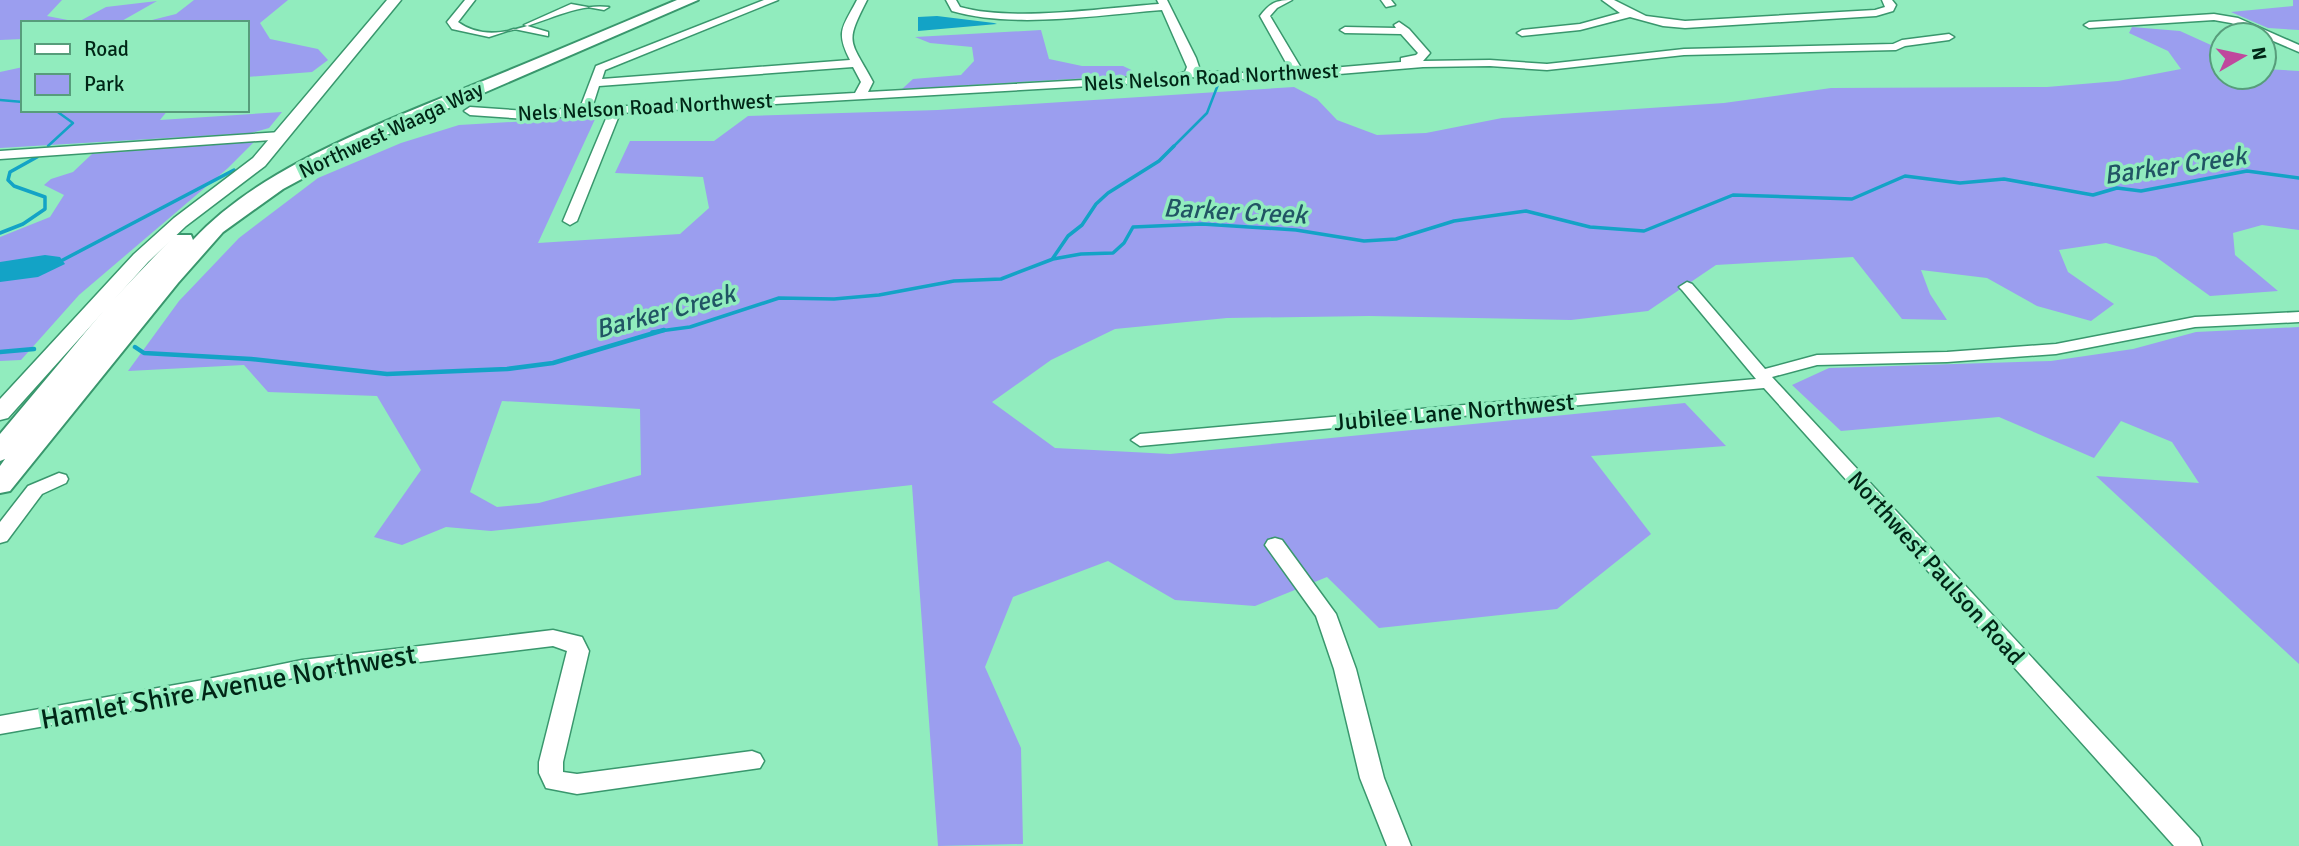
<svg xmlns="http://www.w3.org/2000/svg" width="2299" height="846" viewBox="0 0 2299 846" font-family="Signika,sans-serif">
  <rect width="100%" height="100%" fill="#91ecbe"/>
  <g fill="#9b9eef" fill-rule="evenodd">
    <path d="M0,0h62l-15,16 31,6 28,-15 51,-6 -37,21 32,-2 24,-6 18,-14h94l-28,23 10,16 48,10 10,11 -16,12 -65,5v-54h-224v16l-23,1z"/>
    <path d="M2293,0h6v30l-31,-2 -37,-16 62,-6z"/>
    <path d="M2132,27l48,4 42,19v27h42v-8l35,2v159l-37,-5 -29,8 2,22 43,36 -68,5 -54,-39 -50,-14 -47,7 9,22 46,32 -23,17 -54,-15 -50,-28 -66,-8 9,24 17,26 -45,-1 -49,-62 -137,8 -68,46 -77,9 -202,-4 -142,2 -112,11 -64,31 -59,42 63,46 115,6 515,-51 41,43 -135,10 60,78 -94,75 -178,19 -52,-51 -72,29 -80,-6 -67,-39 -95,36 -28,70 36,81 2,96 -85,2 -26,-361 -421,46 -45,-4 -44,18 -28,-8 47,-67 -44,-74 -109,-4 -24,-27 -116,6 51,-70 60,-63 79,-60 83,-35 58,-18 137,-8 -58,126 142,-9 29,-26 -6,-31 -88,-4 15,-32h84l34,-25 190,-6 356,-23 23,12 20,21 40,15 49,-2 76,-15 222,-15 107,-15 216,-1 71,-6 63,-12 -13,-18 -39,-18zM502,401l138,8 1,66 -102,28 -42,4 -27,-15z"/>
    <path d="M1041,30l8,29 33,7h41l19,9 -240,14 11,-10 48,-4 13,-14 -2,-14 -42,-4 -15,-6z"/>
    <path d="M23,67v43h145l-8,10 122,-8 -13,16 -18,5 -251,15v-76z"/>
    <path d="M254,142l-26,26 -149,127 -58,65 -21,1v-124l50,-20 14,-22 -20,-10 7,-6 22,-7 19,-18z"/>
    <path d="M2299,327v337l-203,-188 103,7 -27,-41 -51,-21 -27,37 -95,-41 -158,14 -49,-46 37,-17 222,-7 82,-12 63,-17z"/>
  </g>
  <g fill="#13a3c6">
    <path d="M937,16l57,7 3,1 -79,7v-14z"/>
    <path d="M45,255l15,2 5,7 -27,13 -38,5v-20z"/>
  </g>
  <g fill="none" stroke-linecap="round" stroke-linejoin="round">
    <g stroke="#13a3c6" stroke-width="2.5">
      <path d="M0,100l23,2"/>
      <path d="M48,146l25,-23 -18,-13"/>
      <path d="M1172,148l35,-35 12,-31"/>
    </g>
    <g stroke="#13a3c6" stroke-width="3.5">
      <path d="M0,233l23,-9 22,-15v-12l-31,-11 -6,-6 2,-8 27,-15"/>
      <path d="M1053,258l15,-22 14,-11 14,-21 12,-11 51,-32 15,-15"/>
      <path d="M59,262l175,-92"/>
      <path d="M652,332l38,-5 89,-29 55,1 45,-4 75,-14 47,-2 52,-20 28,-5 32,-1 11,-10 9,-16 69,-3 94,6 68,11 32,-2 58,-18 72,-10 64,16 54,4 89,-36 119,4 53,-23 55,7 44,-4 89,16 24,-7 24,3 106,-20 52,7"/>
    </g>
    <g stroke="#13a3c6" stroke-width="4.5">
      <path d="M135,347l9,6 107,6 136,15 120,-5 46,-6 111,-33"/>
      <path d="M0,352l34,-3"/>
    </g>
    <defs>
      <g id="minor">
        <path d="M465,0h10l-17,22c46,33 101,-22 151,-15l-5,3 -33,-6 -47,21 24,7v4l-34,-7 -25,8 -37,-8 -5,-7z"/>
        <path d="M764,0h14l-173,70 -3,9 248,-19c-15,-29 -7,-33 7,-60h10c-23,45 -17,39 6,82l-5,10 308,-17 9,-3 2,-5 -25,-57c-64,5 -148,19 -210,1l-6,-11h10l4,7c53,15 142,1 199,-3l-2,-4h10l29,58 3,9 -2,4 71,3 27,-3 -6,-3 -29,-52c10,-13 16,-16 32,-16l-15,8 -7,8 31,52 -5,3 105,-9v-4l15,-3 2,-2 -17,-19 -56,-1 -5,-3 5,-3 51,1 -2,-3 5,-3 10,7 21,24 -7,8 67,-1 57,4 137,-15 209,-5 9,-4 47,-6 5,3 -5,3 -44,6 -9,4 -212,5 -137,15 -57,-4 -67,1 -155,13 -78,-3 -12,4 -558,32 -43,108 -7,4 -7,-4 45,-107 -81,5 -57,-4 -6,-4 6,-4 57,4 53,-3 16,-42zM853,67l8,15 -6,11 -263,15 7,-22z"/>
        <path d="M1381,0h10l4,5 -9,2z"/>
        <path d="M1602,0h12l32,16 39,5 190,-11 10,-3 -3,-7h10l4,5 -3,6 -17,5 -191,12 -22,-2 -33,-9 -50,13 -58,6 -5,-3 5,-3 58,-6 40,-11z"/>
        <path d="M2214,14l24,4 61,27v7l-35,-15v-2l-33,-12 -17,-3 -125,8 -5,-3 5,-3z"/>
        <path d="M281,132l6,4 -2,3 -285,20v-8z"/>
        <path d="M1687,282l5,2 73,85 52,-14 130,-3 109,-8 139,-27 104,-5v10l-104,5 -139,27 -109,8 -130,3 -45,12 427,461 3,8h-28l-410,-458 -624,58 -9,-6 9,-6 616,-55 -74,-89 -3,-3z"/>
        <path d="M59,473l7,2 2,4 -2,4 -24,11 -35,47 -7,2v-21l28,-36z"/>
        <path d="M1275,538l7,2 54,74 20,55 28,109 27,68h-24l-27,-68 -26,-109 -18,-53 -51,-71 3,-5z"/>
        <path d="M553,630l29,7 7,14 -26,111v10l14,2 175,-23 8,3 4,7 -4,7 -183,26 -31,-6 -7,-15v-11l28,-111 -14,-5 -251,30 -99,22 -203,36v-18l203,-36 99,-20z"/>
      </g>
      <path id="major" d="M387,0h14l-136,166 -79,60 -38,36 -140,156 -8,2v-21l134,-145 40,-36 79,-60z"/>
      <path id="highway" d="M677,0h21l-328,142 -87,47 -60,43 -45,51 -168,208 -10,2v-27l5,-7 -5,2v-27l109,-130 66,-69h16l2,5c66,-71 175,-111 263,-148 74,-30 147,-61 221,-92z"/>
    </defs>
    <use href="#minor" stroke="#39976d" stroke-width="3"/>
    <use href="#major" stroke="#39976d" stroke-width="3"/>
    <use href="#highway" stroke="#39976d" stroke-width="4"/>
    <use href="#minor" fill="#fff" fill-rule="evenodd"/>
    <use href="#major" fill="#fff" fill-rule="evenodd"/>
    <use href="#highway" fill="#fff" fill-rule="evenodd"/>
  </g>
  <g text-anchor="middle" stroke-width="7" stroke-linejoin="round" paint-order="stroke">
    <g font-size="21" fill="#002616" stroke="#91ecbe">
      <text transform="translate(1211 77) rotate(-3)" y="7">Nels Nelson Road Northwest</text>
      <text transform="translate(645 107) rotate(-3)" y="7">Nels Nelson Road Northwest</text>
      <text transform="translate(391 130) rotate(-25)" y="7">Northwest Waaga Way</text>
    </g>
    <g font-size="24" fill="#002616" stroke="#91ecbe">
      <text transform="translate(1454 412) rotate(-5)" y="8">Jubilee Lane Northwest</text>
      <text transform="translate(1936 568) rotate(48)" y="8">Northwest Paulson Road</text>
    </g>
    <g font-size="26" font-style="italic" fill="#215464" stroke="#91ecbe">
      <text transform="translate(2175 165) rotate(-8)" y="9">Barker Creek</text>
      <text transform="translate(1235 211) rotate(3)" y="9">Barker Creek</text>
      <text transform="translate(665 311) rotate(-15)" y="9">Barker Creek</text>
    </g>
    <g font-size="28" fill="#002616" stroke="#91ecbe">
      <text transform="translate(228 686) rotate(-10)" y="10">Hamlet Shire Avenue Northwest</text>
    </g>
  </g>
  <rect x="21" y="21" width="228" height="91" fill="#91ecbe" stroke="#579d7b" stroke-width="2"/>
  <rect x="35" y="44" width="35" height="10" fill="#ffffff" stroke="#579d7b" stroke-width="2"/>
  <text x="84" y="56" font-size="21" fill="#002616">Road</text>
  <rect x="35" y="74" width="35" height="21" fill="#9b9eef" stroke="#579d7b" stroke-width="2"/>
  <text x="84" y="91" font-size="21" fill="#002616">Park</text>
  <g transform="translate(2243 56) rotate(81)"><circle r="33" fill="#91ecbe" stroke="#579d7b" stroke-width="2"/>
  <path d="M0-5L12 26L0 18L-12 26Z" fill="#c0489d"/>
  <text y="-10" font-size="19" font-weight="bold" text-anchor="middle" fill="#002616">N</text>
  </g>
</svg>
